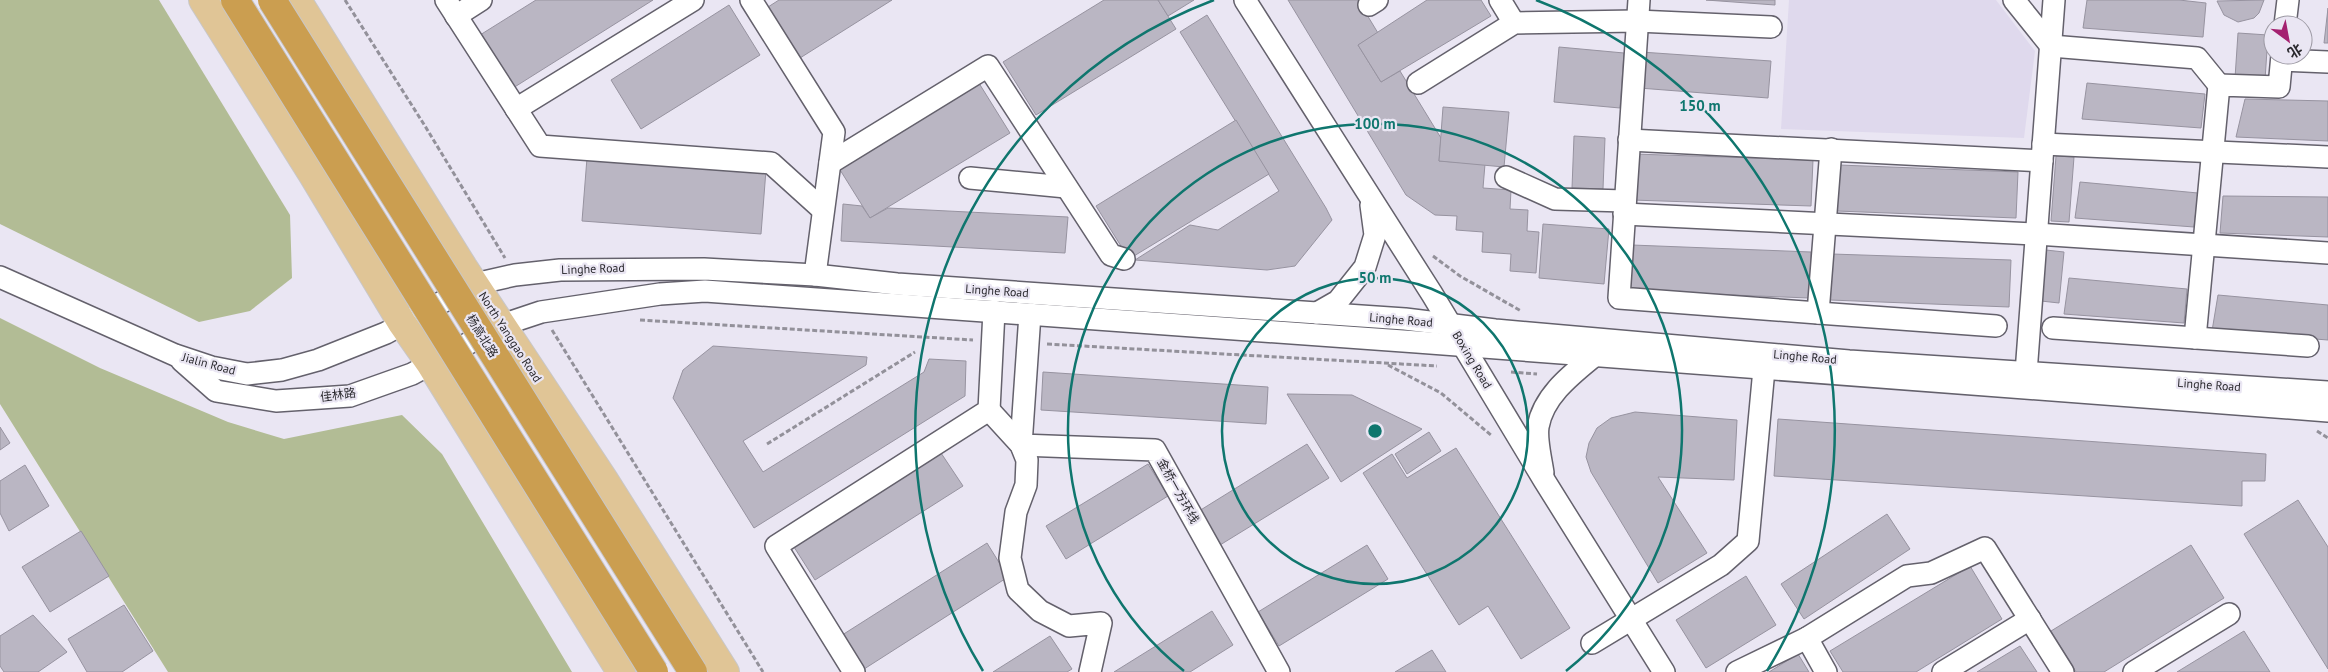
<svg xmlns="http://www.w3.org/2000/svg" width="2328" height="672" viewBox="0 0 2328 672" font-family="'PT Sans','Noto Sans SC',sans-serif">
  <rect width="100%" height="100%" fill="#eae6f3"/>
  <path fill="#dfd9ed" d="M1789,0h207l39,51 -11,87 -243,-9z"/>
  <g fill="#b2bc95">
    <path d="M0,0h159l131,215 2,63 -42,33 -51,11 -199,-98z"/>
    <path d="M0,318l100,50 128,54 56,17 118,-24 40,39 130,218h-404l-168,-268z"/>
  </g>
  <g fill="#bab6c3" stroke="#9793a0">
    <path d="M536,0h117l-140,88 -33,-53z"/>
    <path d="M779,0h113l-92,58 -32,-51z"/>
    <path d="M1104,0h54l18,29 -140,86 -33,-53z"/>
    <path d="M1158,0h36l-26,16z"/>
    <path d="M1288,0h70l20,33 -20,12 23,37 19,-11 41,67 -2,23 46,3 -2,24 28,2 -1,19 18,1 -1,21 12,1 -3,41 -26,-2 1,-17 -29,-2 1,-20 -27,-2 1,-14 -22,-1 -29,-20z"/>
    <path d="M1427,0h54l10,16 -110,66 -23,-37z"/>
    <path d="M1706,0h69v5z"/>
    <path d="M2087,0h92l27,3 -3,34 -120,-9z"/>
    <path d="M2264,0l-5,13 -5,5 -16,4 -14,-7 -7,-14z"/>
    <path d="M729,5l31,50 -119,74 -30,-49z"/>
    <path d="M2328,8v35h-4z"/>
    <path d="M1207,15l119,193 6,12 -37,46 -28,4 -132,-10 55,-35 28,5 61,-39 -99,-159z"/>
    <path d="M2238,33l30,2 -3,45 -30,-2z"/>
    <path d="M1559,47l65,6 -4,55 -66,-6z"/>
    <path d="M1641,52l130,9 -3,37 -129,-10z"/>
    <path d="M977,80l33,53 -140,85 -33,-53z"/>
    <path d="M2087,83l118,11 -4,34 -119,-9z"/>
    <path d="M2245,99l83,2v40l-92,-4z"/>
    <path d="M1443,107l66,5 -5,55 -65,-6z"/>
    <path d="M1236,120l33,54 -140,85 -33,-53z"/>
    <path d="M1574,136l31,2 -2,51 -31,-1z"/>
    <path d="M1634,154l179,6 -2,46 -179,-6z"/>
    <path d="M2056,156l18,1 -5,65 -18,-1z"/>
    <path d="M587,158l179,12 -5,64 -179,-13z"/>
    <path d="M1839,165l179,7 -2,46 -179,-7z"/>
    <path d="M2080,182l118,11 -4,34 -119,-9z"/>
    <path d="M2223,196l105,1v40l-108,-4z"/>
    <path d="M843,204l19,2 8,12 18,-10 180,9 -3,36 -224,-12z"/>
    <path d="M1543,224l66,5 -5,55 -65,-6z"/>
    <path d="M1632,245l179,7 -2,46 -179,-7z"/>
    <path d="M2046,250l18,2 -5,51 -18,-2z"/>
    <path d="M1832,254l179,6 -2,47 -179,-7z"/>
    <path d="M2069,278l118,11 -3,34 -120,-9z"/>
    <path d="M2218,295l110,10v35l-116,-9z"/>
    <path d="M713,346l154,11 -1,8 -123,76 20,31 161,-100 5,-13 37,2 -1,35 -211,132 -81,-130 10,-28z"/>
    <path d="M1043,372l225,15 -2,37 -225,-14z"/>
    <path d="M1287,394l65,1 70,34 -81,53z"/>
    <path d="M1635,412l102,8 -3,60 -76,-3 49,76 -49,30 -67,-111 -5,-15 3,-14 8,-15 14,-10z"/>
    <path d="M1778,419l488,35 -1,27h-23v25l-468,-30z"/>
    <path d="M0,427l10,16 -10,7z"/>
    <path d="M1429,432l12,19 -34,23 -12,-20z"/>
    <path d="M1307,444l22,34 -109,67 -21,-34z"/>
    <path d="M1456,448l114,180 -49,31 -33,-53 -29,19 -96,-152 29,-19 15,24z"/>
    <path d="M941,453l22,33 -148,94 -21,-33z"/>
    <path d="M1148,464l20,32 -102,63 -20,-33z"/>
    <path d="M25,465l24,41 -40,25 -9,-18v-32z"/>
    <path d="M2298,500l30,47v122l-84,-135z"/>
    <path d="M1887,514l23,35 -106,70 -23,-35z"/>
    <path d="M81,531l28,45 -59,36 -28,-45z"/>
    <path d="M987,543l21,34 -147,94 -22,-34z"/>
    <path d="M1367,545l21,34 -109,67 -21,-34z"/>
    <path d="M2191,545l33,53 -120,74h-28l-25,-41z"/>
    <path d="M1970,566l32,53 -86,53h-73l-13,-21z"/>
    <path d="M1746,576l30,49 -70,43 -30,-48z"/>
    <path d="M124,605l29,46 -31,21h-35l-19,-33z"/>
    <path d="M1212,611l21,34 -43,27h-76z"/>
    <path d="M33,615l34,37 -29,20h-34l-4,-6v-30z"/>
    <path d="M2244,631l26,41h-93z"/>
    <path d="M1050,636l22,33 -5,3h-74z"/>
    <path d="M2020,646l17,26h-60z"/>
    <path d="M1432,650l14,22h-51z"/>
    <path d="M1798,654l11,18h-40z"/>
  </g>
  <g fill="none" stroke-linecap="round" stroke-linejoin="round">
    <defs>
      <g id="minor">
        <path d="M446,0l94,146 231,17 52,47"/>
        <path d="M751,0l83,132 -19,143"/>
        <path d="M1245,0l187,294 112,186 120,192"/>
        <path d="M1500,0l14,23"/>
        <path d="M1639,0l-20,298 199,15 13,-164"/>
        <path d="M2014,0l37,46 146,12 22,27"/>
        <path d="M1369,5l8,-5"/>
        <path d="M456,16l25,-16"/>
        <path d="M2285,25l3,-25"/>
        <path d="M2282,60l46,2"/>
        <path d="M1418,83l96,-60 123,-2 134,6"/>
        <path d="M516,109l177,-109"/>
        <path d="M1629,140l413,21"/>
        <path d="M2043,144l285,13"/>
        <path d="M830,163l158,-97 123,189 13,4"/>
        <path d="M1506,177l49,22 70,2"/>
        <path d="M970,178l96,9"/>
        <path d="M1624,214l412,20 292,19"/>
        <path d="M0,277l175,78 36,12 36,7 35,-4 36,-10 68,-27 89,-49 40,-9 45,-5 144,-1 111,6 82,9 508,35 90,11 354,31 479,31"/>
        <path d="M1317,313l21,-12 27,-34 10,-32 -4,-30"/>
        <path d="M1818,313l178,13"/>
        <path d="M1030,314l-9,131 134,5 124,222"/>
        <path d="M2053,328l255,18"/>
        <path d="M2195,338l24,-253 60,2 3,-32"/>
        <path d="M182,361l34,30 60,10 74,-5 62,-22 90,-49 39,-13 119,-18 45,-3 712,51 911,69"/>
        <path d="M2026,373l28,-373"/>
        <path d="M989,410l32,35 6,15 -1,25 -10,27 -6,46 8,32 22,21 29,15 32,-3 -11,49"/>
        <path d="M1543,473c-2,-14 -7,-33 -5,-46 5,-31 34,-53 56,-71"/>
        <path d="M1807,638l19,34"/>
        <path d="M1592,643l129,-78 27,-24 16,-172"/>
        <path d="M854,672l-78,-126 213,-136 5,-99"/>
        <path d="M1737,672l70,-34 100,-62 24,-3 54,-25 78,124"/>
        <path d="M1943,672l87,-53"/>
        <path d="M2134,672l95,-58"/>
      </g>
      <g id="major">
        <path d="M203,0l110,175 89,148 28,40 191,309"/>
        <path d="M297,0l166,267 141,213 121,192"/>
      </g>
    </defs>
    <use href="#minor" stroke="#64616c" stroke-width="24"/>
    <use href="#major" stroke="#c8c7c9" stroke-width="30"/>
    <g stroke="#93919a" stroke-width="3" stroke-dasharray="5 2.5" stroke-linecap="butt">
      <path d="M345,0l80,126 80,132"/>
      <path d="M1433,256l27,20 61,35"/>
      <path d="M640,320l333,20"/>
      <path d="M552,330l211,342"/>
      <path d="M1047,344l390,22"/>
      <path d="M1388,365l53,28 51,43"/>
      <path d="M1511,372l26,2"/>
      <path d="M2317,431l11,7"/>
      <path d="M767,444l148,-92"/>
    </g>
    <use href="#minor" stroke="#fff" stroke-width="21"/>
    <use href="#major" stroke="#e0c596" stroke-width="28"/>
    <defs>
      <g id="highway-bridge">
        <path d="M235,0l419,672"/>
        <path d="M272,0l421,672"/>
      </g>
    </defs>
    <use href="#highway-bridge" stroke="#c8c7c9" stroke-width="30" stroke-linecap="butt"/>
    <use href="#highway-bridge" stroke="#cb9e50" stroke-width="28"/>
  </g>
  <g fill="none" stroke="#0f766e" stroke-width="2.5">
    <circle cx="1375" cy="431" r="153"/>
    <path d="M1184 671A307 307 0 1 1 1566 671"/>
    <path d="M983 671A460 460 0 0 1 1214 0M1536 0A460 460 0 0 1 1767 671"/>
  </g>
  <g text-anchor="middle" stroke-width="4.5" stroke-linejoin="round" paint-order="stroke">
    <g font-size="12" fill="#2a292e" stroke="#eae6f3">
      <text transform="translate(593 269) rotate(-2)" y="4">Linghe Road</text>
      <text transform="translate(997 291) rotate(4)" y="4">Linghe Road</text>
      <text transform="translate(1401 320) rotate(5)" y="4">Linghe Road</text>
      <text transform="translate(482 336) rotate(58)" y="4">杨高北路</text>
      <text transform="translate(510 337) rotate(57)" y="4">North Yanggao Road</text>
      <text transform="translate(1805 357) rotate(5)" y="4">Linghe Road</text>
      <text transform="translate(1472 360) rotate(59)" y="4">Boxing Road</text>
      <text transform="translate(209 364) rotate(15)" y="4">Jialin Road</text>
      <text transform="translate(2209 385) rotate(4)" y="4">Linghe Road</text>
      <text transform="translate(338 395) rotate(-8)" y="4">佳林路</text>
      <text transform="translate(1178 491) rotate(61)" y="4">金桥一方环线</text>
    </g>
  </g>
  <circle cx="1375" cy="431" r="8" fill="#0f766e" stroke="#eae6f3" stroke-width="2.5"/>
  <g font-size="15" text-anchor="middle" font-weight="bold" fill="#0f766e" stroke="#eae6f3" stroke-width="4.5" stroke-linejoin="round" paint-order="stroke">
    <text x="1700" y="111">150 m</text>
    <text x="1375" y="129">100 m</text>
    <text x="1375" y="283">50 m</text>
  </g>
  <g transform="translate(2288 40) rotate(148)"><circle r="24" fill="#eae6f3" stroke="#9d9aa4"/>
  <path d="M0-4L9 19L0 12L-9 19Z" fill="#a42170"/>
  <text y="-8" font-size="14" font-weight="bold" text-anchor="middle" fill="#2a292e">北</text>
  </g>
</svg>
